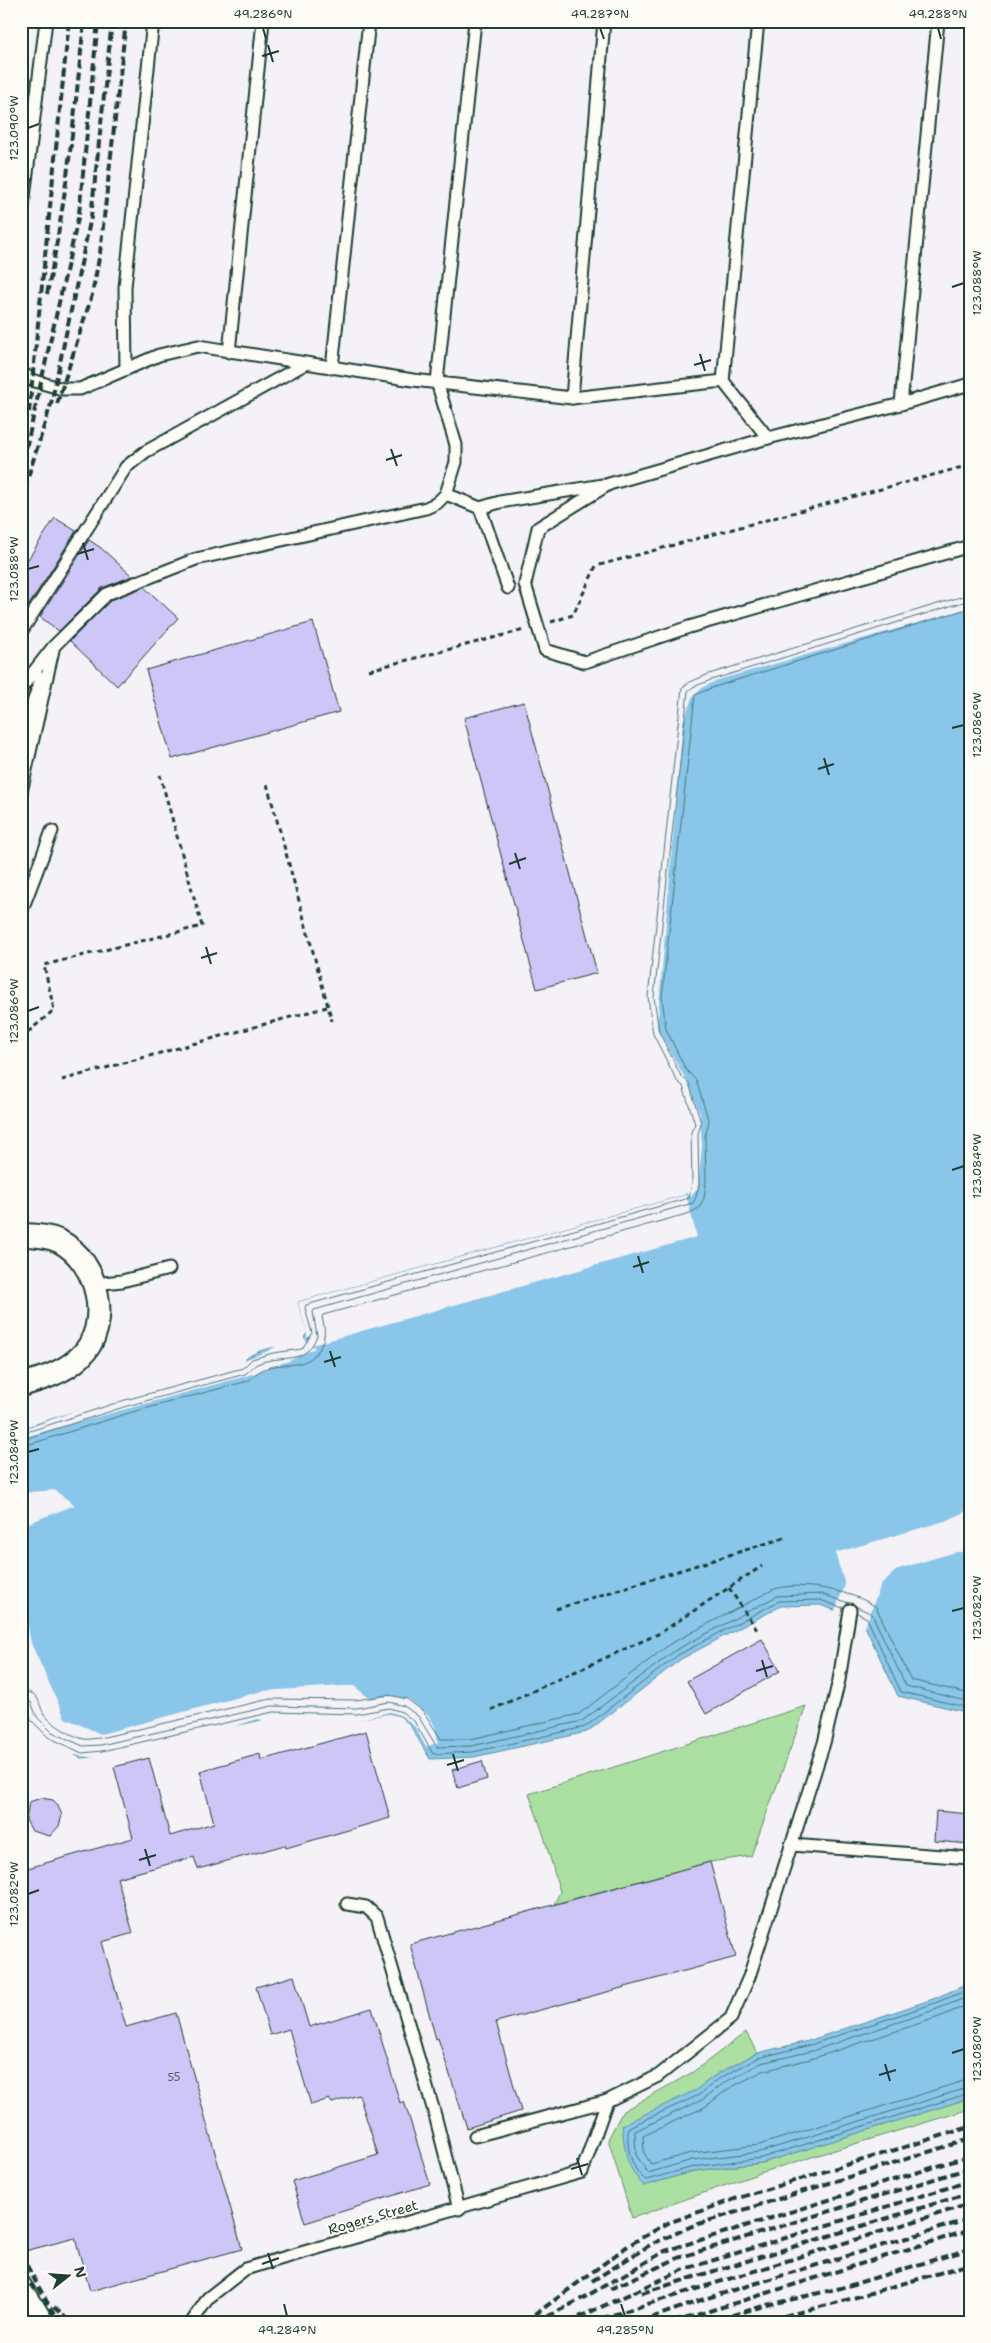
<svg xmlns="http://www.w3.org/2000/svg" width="991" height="2343" viewBox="0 0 991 2343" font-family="'Shantell Sans',sans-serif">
  <rect width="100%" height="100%" fill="#f4f1f7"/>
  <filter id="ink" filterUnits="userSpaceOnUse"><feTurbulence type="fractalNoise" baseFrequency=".02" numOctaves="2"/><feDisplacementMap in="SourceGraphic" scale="10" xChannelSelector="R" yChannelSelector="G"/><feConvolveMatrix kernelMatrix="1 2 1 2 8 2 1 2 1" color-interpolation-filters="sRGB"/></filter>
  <g filter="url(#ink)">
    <g fill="#abe0a2" stroke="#658e6b">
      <path d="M806,1706l-55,150 -41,6 -156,42 6,-12 -17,-59 -14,-39z"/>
      <path d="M746,2032l11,21 -40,21 -21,16 -53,96 51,-15 68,-8 208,-65v11l-201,61 -137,48 -24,-79 15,-28 70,-39z"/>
    </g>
    <g fill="#89c6e9" stroke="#5f8fa1">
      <path d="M970,589v1124l-72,-17 -36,-76 -42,-15 -39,1 -100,53 -94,73 -113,25 -44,2 -20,-34 -10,-9 -11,-3 -31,6 -84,-2 -172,39 -21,2 -36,-17 -18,-18 -6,-22v-272l103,-34 118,-32c13,-16 38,-16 58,-19l7,-11 -9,-31 388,-107 4,-70 -11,-38 -31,-51 29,-351z"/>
      <path d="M970,1983v115l-208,65 -68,8 -50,15c-19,-20 -19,-35 -22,-61l74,-35 21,-16 40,-21 51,-12 125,-42z"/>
    </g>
    <g fill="#f4f1f7">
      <path d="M970,586v22l-252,72 -15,7 -11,11 -9,24 -26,306 33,59 10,27 2,32 -4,43 -8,8 -6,-6v-63l4,-4 -11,-34 -5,-3 -26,-50 -4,-11 -2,-29 35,-313 11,-9 20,-8z"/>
      <path d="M686,1195l11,42 -385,108 3,3 -26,13 -43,15 -225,62v-7l93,-35 127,-35 25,-9 14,-8 19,-2 3,-6 7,7 -11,-41z"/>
      <path d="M54,1490l21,15 -46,18 -8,10v-40z"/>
      <path d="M970,1509v43h-14l-58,17 -17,15 -17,46 -3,-8 -27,-9 11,-28 -10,-32 113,-33z"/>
      <path d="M21,1588l10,55 34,75 36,16 161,-43 80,-5h12l15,12 24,-2 16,3 19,16 7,11 3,16 -12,5 -11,-20 -13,-11 -12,-4 -36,9h-86l-11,-2 -41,14 -113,26 -36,-5 -20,-10 -17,-15 -9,-19z"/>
    </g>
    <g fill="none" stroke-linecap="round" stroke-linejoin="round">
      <g stroke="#49747c" stroke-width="1">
        <path d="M21,1434l104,-34 118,-32 9,-9 21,-6 29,-4 10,-16 -7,-25 1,-3 383,-107 3,-15 -1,-51 4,-8 -12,-38 -6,-5 -24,-47 -5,-37 34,-309 8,-6 19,-8 261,-80"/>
        <path d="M21,1440l106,-34 118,-32c5,-3 8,-8 12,-10 27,-11 47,3 60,-28l-4,-24 1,-2 379,-107 3,-6 3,-13 -1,-50 3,-11 -12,-40 -8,-7 -22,-44 -5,-35 34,-306 5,-4 18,-7 259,-80"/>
        <path d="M21,1447l108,-34 119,-32c5,-3 7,-7 12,-10 21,-12 45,2 60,-23 6,-12 5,-19 2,-31l1,-2 367,-102 9,-5 5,-10 2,-15 -1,-46 4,-15 -13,-42 -10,-10 -20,-41 -4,-32 33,-302 19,-8 256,-79"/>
        <path d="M855,1606l17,8 34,72 64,16"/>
        <path d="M857,1613l10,5 34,74 69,16"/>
        <path d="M21,1691c20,1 16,11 23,23 6,9 29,23 40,25 5,1 11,-1 16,-1l170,-39 86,1 33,-5 18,4 16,12 18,28h30l108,-25 91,-70 102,-54c24,-10 83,1 104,17l35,73 59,14"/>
        <path d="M21,1699l10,3 6,15 15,15 31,14 18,-1 171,-39 85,2 32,-6 15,4 14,10 19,31 35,-1 110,-25 94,-71 101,-54 44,-2 28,9"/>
        <path d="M21,1705l6,2 4,13 17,17 34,16 20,-2 171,-39 84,2 32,-6 13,4 12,9 19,33 40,-2 112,-25 93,-72 101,-54 41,-1 23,8"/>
        <path d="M970,1989l-35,14 -125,42 -52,13 -38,20 -21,17 -70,32c-4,16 2,44 17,53l47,-13 68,-9 209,-65"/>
        <path d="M970,1996l-33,13 -125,42 -51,12 -37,20 -22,17 -67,31 1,24 12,18 44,-13 68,-8 210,-65"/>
        <path d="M970,2004l-31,13 -125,41 -51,13 -35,18 -23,18 -62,29 1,17 7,11 40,-11 68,-8 211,-66"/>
      </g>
    </g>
    <g fill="#cfc6f8" stroke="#1f3d34">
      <path d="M55,518l21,13 -49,77 -6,-4v-34z"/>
      <path d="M89,540l12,8 31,28 -30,12 -43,43 -19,-14z"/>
      <path d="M144,587l34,31 -61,68 -47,-45 41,-41z"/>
      <path d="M313,622l26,90 -167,47 -26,-89z"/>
      <path d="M524,702l73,271 -60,16 -73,-271z"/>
      <path d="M762,1639l18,32 -74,43 -19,-33z"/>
      <path d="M366,1731l24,87 -104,30 -1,-3 -87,24 -4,-12 -77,21 16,55 -31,9 24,85 50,-14 66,236 -152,42 -15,-53 -50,13 -4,-7v-374l112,-32 -19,-71 35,-9 21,78 44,-13 -14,-52 60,-17 1,6z"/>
      <path d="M482,1761l5,18 -29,9 -6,-18z"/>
      <path d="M41,1798l12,2 4,4 5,11 -3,11 -9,10 -18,-5 -6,-11 3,-18z"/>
      <path d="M936,1811l34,3v30l-36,-3z"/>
      <path d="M710,1862l26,95 -240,65 25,89 -54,17 -29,-90 -2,1 -26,-95z"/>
      <path d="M294,1976l15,51 63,-19 28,95 4,-2 26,83 -125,39 -13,-42 86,-26 -19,-60 -27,8 -3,-4 -18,6 -22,-76 -19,6 -14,-48z"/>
    </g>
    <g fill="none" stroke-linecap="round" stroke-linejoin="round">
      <defs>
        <g id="service">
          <path d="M758,21l-35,360 45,57 133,-34 69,-20"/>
          <path d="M21,221l25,-200"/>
          <path d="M229,352l34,-331"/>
          <path d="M332,368l37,-347"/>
          <path d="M126,369l-1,-82 28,-266"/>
          <path d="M21,372l11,8 10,3 21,6h17l79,-34 39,-9 215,34 159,18 151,-17"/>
          <path d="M572,398l32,-377"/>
          <path d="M901,404l37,-383"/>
          <path d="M768,438l-159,46 -71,44 -13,56 20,66 40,12 104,-35 281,-81"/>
          <path d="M446,494l34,14 20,-6 103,-17"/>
          <path d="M480,508l28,80"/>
          <path d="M21,632l105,-165 19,-15 160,-88"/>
          <path d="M21,688l33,-42 53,-52 89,-35 230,-51 11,-5 9,-9 10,-32v-17l-19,-63 38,-361"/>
          <path d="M21,742l20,-65"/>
          <path d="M21,792l32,-142"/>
          <path d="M21,912l31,-81"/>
          <path d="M94,1284l28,-3 47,-12"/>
          <path d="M791,1845l179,13"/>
          <path d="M347,1904l19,3 11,10 58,198 24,94"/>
          <path d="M475,2136l132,-35"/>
          <path d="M192,2322l16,-24 37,-29 337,-97 25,-71 51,-25 73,-58 18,-41 75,-234 15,-63 11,-70"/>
        </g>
        <g id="minor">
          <path d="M21,1235c12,0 27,1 38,6 40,20 54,85 21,116 -17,16 -38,22 -59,28"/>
          <path d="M21,2288l21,34"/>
        </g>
      </defs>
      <use href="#service" stroke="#1f3d34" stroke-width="15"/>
      <use href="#minor" stroke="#1f3d34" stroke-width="26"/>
      <g stroke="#1f3d34" stroke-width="3" stroke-dasharray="5 4" stroke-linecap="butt">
        <path d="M551,622l22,-7 23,-49 374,-101"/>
        <path d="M369,670l155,-40"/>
        <path d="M267,784l65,237"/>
        <path d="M21,1038l33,-28 -10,-45 158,-39 -42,-151"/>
        <path d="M62,1080l265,-73"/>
        <path d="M729,1588l28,42"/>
        <path d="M556,1609l231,-72"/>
        <path d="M491,1710l169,-77 102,-67"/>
      </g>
      <use href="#service" stroke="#fdfcf7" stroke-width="11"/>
      <use href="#minor" stroke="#fdfcf7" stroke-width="22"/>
      <g stroke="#1f3d34" stroke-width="4" stroke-dasharray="8 4" stroke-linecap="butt">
        <path d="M47,294c19,-91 28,-181 37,-273"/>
        <path d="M57,404l35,-109 8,-42 26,-232"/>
        <path d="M29,412l40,-391"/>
        <path d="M21,471l58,-257 19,-193"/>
        <path d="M21,499l30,-95 40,-187 21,-196"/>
        <path d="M21,2255l37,67"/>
        <path d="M21,2276l15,14"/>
        <path d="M592,2281l58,-36 42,-19 278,-87"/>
        <path d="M610,2289l68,-31 292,-90"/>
        <path d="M642,2293l328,-100"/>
        <path d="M54,2307l16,15"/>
        <path d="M525,2322l104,-77 39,-22 67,-24 235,-72"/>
        <path d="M537,2322l48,-25 80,-46 305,-95"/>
        <path d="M568,2322l117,-53 285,-88"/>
        <path d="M590,2322l380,-118"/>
        <path d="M640,2322l64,-23 266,-80"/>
        <path d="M674,2322l296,-92"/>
        <path d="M709,2322l58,-17 74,-17 129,-39"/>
        <path d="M761,2322l82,-21 127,-37"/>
      </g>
    </g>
  </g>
  <path fill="none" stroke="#1f3d34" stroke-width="2" d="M263,28l3,11M600,28l4,11M938,28l3,11M268,45l5,17M262,56l17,-5M28,128l11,-4M952,287l12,-4M700,354l5,17M694,365l17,-5M391,449l6,17M386,460l16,-5M83,543l5,17M77,554l17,-5M28,569l11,-3M952,728l12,-3M824,758l5,17M818,769l16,-5M515,853l5,16M509,864l17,-6M206,947l5,17M201,958l16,-5M28,1011l11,-4M952,1170l12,-4M638,1256l5,17M633,1267l16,-5M330,1351l5,16M324,1362l17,-5M28,1452l11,-3M952,1611l12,-3M762,1660l5,17M756,1671l17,-5M453,1754l5,17M447,1765l17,-5M145,1849l5,17M139,1860l17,-5M28,1894l11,-4M952,2053l12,-4M885,2064l5,17M879,2075l17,-5M577,2158l5,17M571,2169l17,-5M268,2253l5,16M262,2264l17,-6M284,2304l3,12M621,2304l4,12"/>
  <g text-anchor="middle" stroke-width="4" stroke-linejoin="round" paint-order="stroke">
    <g font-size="11" fill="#4b5f65">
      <text x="174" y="2081">55</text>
    </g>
    <g font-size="14" fill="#1f3d34" stroke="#fdfcf7">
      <text transform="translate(373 2217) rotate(-16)" y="5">Rogers Street</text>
    </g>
  </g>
  <rect width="991" height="2343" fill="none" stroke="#fdfcf7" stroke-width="55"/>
  <g transform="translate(68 2276) rotate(73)" stroke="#fdfcf7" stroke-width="4" paint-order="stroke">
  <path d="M0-4L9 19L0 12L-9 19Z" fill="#1f3d34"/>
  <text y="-8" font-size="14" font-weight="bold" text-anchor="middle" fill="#1f3d34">N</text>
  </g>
  <rect x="28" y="28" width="936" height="2288" fill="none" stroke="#1f3d34" stroke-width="2"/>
  <g font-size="12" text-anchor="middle" fill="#1f3d34">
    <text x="263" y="18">49.286°N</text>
    <text x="600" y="18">49.287°N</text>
    <text x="938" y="18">49.288°N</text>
    <text transform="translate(14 128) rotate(-90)" y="4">123.090°W</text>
    <text transform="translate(977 283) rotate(-90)" y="4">123.088°W</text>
    <text transform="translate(14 569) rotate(-90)" y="4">123.088°W</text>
    <text transform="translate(977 725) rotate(-90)" y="4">123.086°W</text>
    <text transform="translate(14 1011) rotate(-90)" y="4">123.086°W</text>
    <text transform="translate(977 1166) rotate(-90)" y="4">123.084°W</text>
    <text transform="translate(14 1452) rotate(-90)" y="4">123.084°W</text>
    <text transform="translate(977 1608) rotate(-90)" y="4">123.082°W</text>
    <text transform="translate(14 1894) rotate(-90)" y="4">123.082°W</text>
    <text transform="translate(977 2049) rotate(-90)" y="4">123.080°W</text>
    <text x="287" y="2334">49.284°N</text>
    <text x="625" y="2334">49.285°N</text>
  </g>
</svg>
